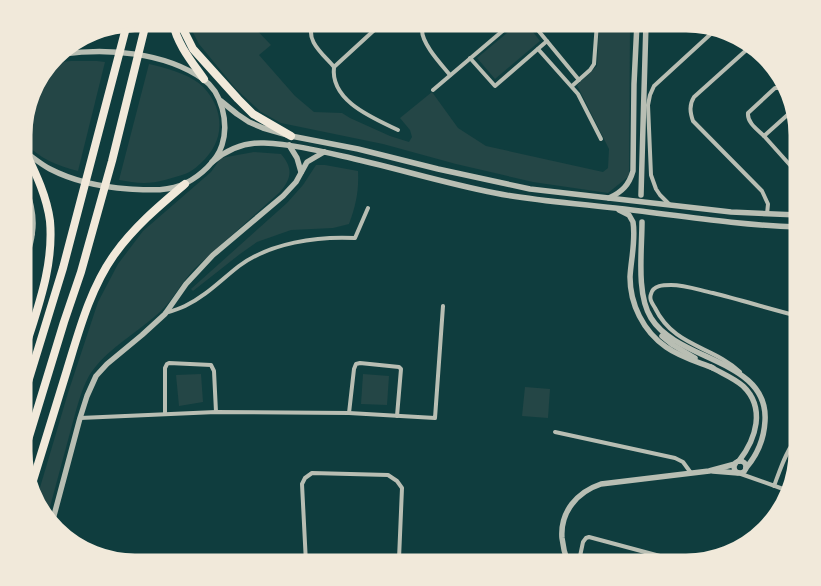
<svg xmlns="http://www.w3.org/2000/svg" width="821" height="586" viewBox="0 0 821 586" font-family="Arial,sans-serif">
  <rect width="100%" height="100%" fill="#0f3d3e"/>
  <g fill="#244646">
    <path d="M188,23h62l21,22 -12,10 36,41 19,16 28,1 8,5 40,18 19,6 3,-5 -2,-7 -10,-12 32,-26 26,36 28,18 117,26 5,-4 1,-19 -32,-64 20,-19 2,-43h31l-1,153 -21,17 -75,-11 -77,-18 -73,-20 -102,-21 -20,-11 -25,-23 -37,-45z"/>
    <path d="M519,23h7l14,18 -45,38 -18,-21z"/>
    <path d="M71,61h26l8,1 -27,109c-21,-5 -39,-13 -54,-29v-22l14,-41 13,-16z"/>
    <path d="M149,64c17,4 37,9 51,20 23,21 27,52 5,75 -6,6 -12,12 -20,15 -12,4 -28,9 -41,9 -8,0 -17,-2 -25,-3z"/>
    <path d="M254,152l27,2c12,14 11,24 -1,38l-86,77c-13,14 -21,31 -34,43 -21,19 -51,36 -67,58 -11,14 -17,42 -22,59 -8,30 -16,59 -24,89l-9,-11 -2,-6 32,-108 30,-91 20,-38 25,-33 68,-59 10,-14z"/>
    <path d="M316,165h9l33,6c1,20 -2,34 -9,53l-16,4 -42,2 -34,12 -17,12 -47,37 -2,-2 96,-86 16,-18z"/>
    <path d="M201,374l2,28 -24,4 -3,-31z"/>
    <path d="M363,374l26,2 -2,29 -26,-1z"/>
    <path d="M525,387l25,2 -2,29 -26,-2z"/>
  </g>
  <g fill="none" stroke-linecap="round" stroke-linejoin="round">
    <g stroke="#b8beb3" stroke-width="4">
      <path d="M314,23c-11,16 10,32 20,44"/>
      <path d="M382,23l-48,44c-4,34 39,51 64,63"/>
      <path d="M429,23l-7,7c0,14 19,34 28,45"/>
      <path d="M532,23l47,57"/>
      <path d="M752,45l-58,52c-5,8 -4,15 -1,24l69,70 6,13 -1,10"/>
      <path d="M538,49l40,45 23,45"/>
      <path d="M470,58l25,28 52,-45"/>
      <path d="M572,86l18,-16 4,-6 3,-41"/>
      <path d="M433,90l79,-67"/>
      <path d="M793,110l-29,26 34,38"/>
      <path d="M764,136c-6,-6 -17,-13 -16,-23l27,-25h7l7,7"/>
      <path d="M670,205l-10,-10 -4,-6 -5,-14 -3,-70 2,-10 4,-9 60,-55"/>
      <path d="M24,231l9,3"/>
      <path d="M24,267c3,-11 8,-22 9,-34 3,-18 -3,-36 -9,-53"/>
      <path d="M165,313c7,-2 14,-4 20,-7 21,-10 36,-26 54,-40 31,-23 78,-30 116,-28l13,-30"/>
      <path d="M740,372c-27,-26 -66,-25 -85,-64 -3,-5 -6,-9 -4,-14 2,-9 13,-9 20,-9 14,0 28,5 42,8 28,7 57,16 85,23"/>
      <path d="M349,413l5,-44 2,-5 4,-1 39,4 2,2 -4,47"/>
      <path d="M165,414v-46l2,-4 2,-1 42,2 3,6 2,41"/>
      <path d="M80,418l136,-6 133,1 86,5 8,-112"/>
      <path d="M555,432l120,26 8,4 8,11"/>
      <path d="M741,474l45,16"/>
      <path d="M774,486c4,-10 14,-43 24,-46"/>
      <path d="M399,559l73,4"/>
      <path d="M567,560l12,1 4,-19 3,-4 3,-1 97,26"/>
      <path d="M126,562l22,-2 3,3"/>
      <path d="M306,563l-4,-79 3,-6 7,-5 76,2 9,6 5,7 -3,71 -2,4"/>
    </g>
    <g stroke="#b8beb3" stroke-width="5.5">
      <path d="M221,101l16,13 12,8 14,6 28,8 67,13 80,20 92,20 201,23 67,3"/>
      <path d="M289,145l8,13 4,14"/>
      <path d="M28,154c7,5 14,11 22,15 25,13 51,18 79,20 18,1 40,3 57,-6 14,-7 31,-22 36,-38 7,-22 0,-53 -19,-66 -39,-27 -95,-31 -140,-25"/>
      <path d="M212,162c16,-13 32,-20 52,-19 26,1 52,7 78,13 51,11 101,27 153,37 39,8 80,10 120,15 61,7 121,17 183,19"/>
      <path d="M641,195l5,-172"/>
      <path d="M609,198c13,-6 20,-13 24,-27l1,-87 3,-61"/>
      <path d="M619,210l10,5 4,7c3,18 -2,37 -3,55 0,27 13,54 36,70 14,10 32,15 47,21"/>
      <path d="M642,222c0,28 -6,72 9,96 27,44 118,41 114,103 -1,18 -7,33 -19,47"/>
      <path d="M662,336l11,9 22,13"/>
      <path d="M711,367c10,6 23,11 32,19 23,22 13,53 -4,75"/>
      <circle cx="740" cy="467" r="6"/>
      <path d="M713,471l25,2"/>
      <path d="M52,523l28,-105 7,-22 9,-20 11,-12 35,-29 23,-21 21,-30 27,-29 70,-59 13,-14 11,-20 17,-10"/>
      <path d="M568,563c-3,-8 -5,-16 -6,-25 -2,-26 15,-46 39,-54l108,-13 26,-7"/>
    </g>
    <g stroke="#f1e9da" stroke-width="8">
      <path d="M173,23c4,21 19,39 31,56"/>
      <path d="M180,23l13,26 45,50 15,15 38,22"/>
      <path d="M61,54l19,-14"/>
      <path d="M24,352c13,-43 30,-85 26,-131 -3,-24 -14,-47 -24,-68"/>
      <path d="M24,395l39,-127 64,-244"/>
      <path d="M24,453l40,-131 17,-50 31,-111 34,-138"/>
      <path d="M31,487c12,-39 24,-78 36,-117 12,-39 23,-81 47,-115 20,-28 45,-49 71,-71"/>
    </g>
  </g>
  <path d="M0 0H821V586H0ZM135 30H686A105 105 0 0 1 791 135V451A105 105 0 0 1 686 556H135A105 105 0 0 1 30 451V135A105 105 0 0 1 135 30Z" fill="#f1e9da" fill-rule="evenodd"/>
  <path fill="none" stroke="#f1e9da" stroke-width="5" d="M135 30H686A105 105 0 0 1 791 135V451A105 105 0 0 1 686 556H135A105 105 0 0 1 30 451V135A105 105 0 0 1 135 30Z"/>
</svg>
